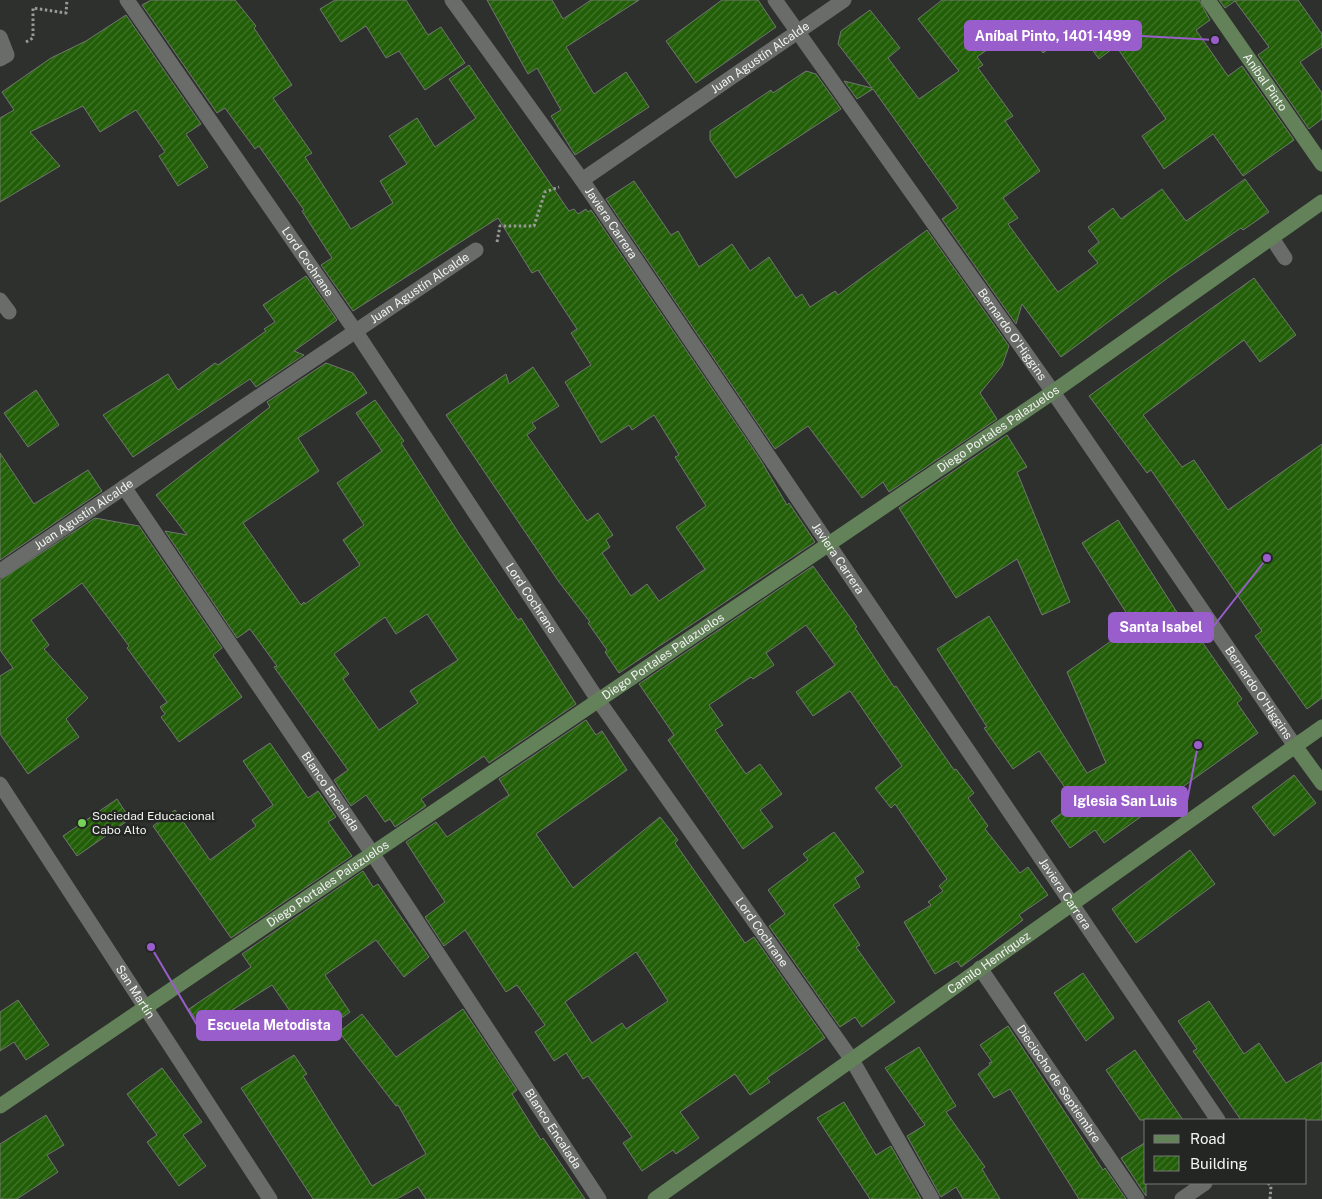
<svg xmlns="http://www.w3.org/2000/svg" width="1322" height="1199" viewBox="0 0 1322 1199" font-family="'Public Sans',sans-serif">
  <defs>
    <pattern id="building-hatch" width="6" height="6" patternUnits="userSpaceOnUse" patternTransform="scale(1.25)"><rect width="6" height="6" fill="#225e07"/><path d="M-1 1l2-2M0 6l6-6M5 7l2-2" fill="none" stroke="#43762c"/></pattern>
  </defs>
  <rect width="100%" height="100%" fill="#2d302c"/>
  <g fill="url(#building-hatch)" stroke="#727671" fill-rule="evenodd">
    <path d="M151,0h84l21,26 -2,2 38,57 -19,13 39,55 -7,4 46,72 42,-26 -13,-22 27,-17 -18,-28 28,-18 18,29 41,-29 -27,-39 20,-14 100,146 5,-2 4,5 8,-5 2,3 3,-2 169,249 27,46 2,-2 26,39 -196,131 -14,-21 2,-2 -19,-27 2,-1 -31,-40 -113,-167 60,-41 3,10 24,-17 26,39 -27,17 4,5 -9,7 60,86 11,-8 15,22 -7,5 4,7 -8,6 29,43 16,-12 12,17 46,-32 -29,-42 30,-21 -31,-49 4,-2 -25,-40 -22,15 -3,-5 -28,18 -36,-61 26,-17 -20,-32 6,-4 -39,-59 -6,3 -34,-55 -145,93 -32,-46 11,-7 -30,-47 2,-1 -45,-64 -4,3 -30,-41 -8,5 -75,-108z"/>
    <path d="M335,0h71l22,35 13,-8 24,36 -40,27 -26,-39 -13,7 -20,-32 -25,16 -21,-33z"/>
    <path d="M487,0h65l11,19 28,-19h48l-73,47 28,47 32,-22 23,35 -74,48 -24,-39 10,-6 -24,-42 -9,6z"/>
    <path d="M722,0h36l18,27 -80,56 -30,-42z"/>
    <path d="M942,0h257l11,20 -14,10 32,46 14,-10 52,74 -51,36 -30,-42 -49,35 -22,-33 24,-17 -50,-73 -17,13 -22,-30 -34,24 -21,-28 -45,32 6,8 -5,3 35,48 -8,5 35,50 -37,27 15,20 -10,6 50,68 40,-29 -10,-12 11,-9 -11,-15 25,-19 8,11 41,-30 24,32 59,-42 24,33 -26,18 -2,-2 -72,49 -108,80 -39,-53 -6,20 -74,-105 16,-11 -85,-119 -16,10 -13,-18 28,7 -34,-44 3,-13 29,-21 30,38 -12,10 31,41 40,-28 -41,-52z"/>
    <path d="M1219,0h79l24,34v13l-22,15 22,31v26l-13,10 -51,-74 11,-8 -34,-46 -10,7z"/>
    <path d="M126,15l75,109 -15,10 22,33 -30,19 -19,-30 6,-4 -29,-42 -36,22 -17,-26 -53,26 30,34 -60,36v-84l14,-8 -12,-18 49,-34 35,-17z"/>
    <path d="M806,71l10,3 25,35 -105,69 -26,-38v-9l61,-41 2,3z"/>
    <path d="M634,181l37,54 7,-4 21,36 33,-23 18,27 19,-14 27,41 6,-4 8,13 25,-16 3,4 89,-65 82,116 -7,20 -22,27 17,26 -108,73 -6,-10 -21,16 -54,-72 -33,23 -169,-250z"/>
    <path d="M306,276l31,44 -43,31 10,4 -48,32 -6,-8 -117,78 -30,-42 65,-41 10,16 37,-27 3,2 48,-34 -2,-2 11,-7 -12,-17z"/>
    <path d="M1254,278l42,57 -36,27 -16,-22 -101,75 39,52 12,-7 34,50 94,-66v254l-15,11 -52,-73 7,-5 -111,-161 -4,3 -58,-77z"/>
    <path d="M326,363l27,10 14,20 -69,45 21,33 -76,52 58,82 3,-3 1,2 55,-39 -17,-25 21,-15 -27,-42 45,-32 -26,-38 19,-13 29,41 -3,2 57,89 60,88 3,-2 55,86 -87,59 -5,-7 -63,43 5,7 -31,21 -5,-8 -5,3 -19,-27 -15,11 -17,-26 14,-10 -74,-103 3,-1 -27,-37 -13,9 -72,-107 22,4 -31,-40 114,-88 -3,-5zM427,614l31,46 -48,31 8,12 -39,27 -36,-51 6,-5 -15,-20 51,-37 11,17z"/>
    <path d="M36,390l23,35 -31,22 -24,-34z"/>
    <path d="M1007,435l20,32 -10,5 53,130 -28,13 -25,-56 -61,39 -57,-90z"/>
    <path d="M0,453l34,51 54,-34 14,21 -102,69z"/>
    <path d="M95,518l44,8 83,122 -9,7 29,42 -63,45 -18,-25 4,-3 -5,-7 7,-5 -40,-54 2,-2 -47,-63 -51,37 18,25 -5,4 44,49 -22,21 13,18 -51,37 -28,-40v-58l13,-8 -13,-18v-70z"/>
    <path d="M1118,520l69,108 4,-2 51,73 -5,4 21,30 -154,110 -9,-13 -25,18 -19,-27 25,-18 -37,-52 -26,18 -29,-41 3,-1 -50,-78 52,-33 98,157 19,-10 -39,-91 67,-47 -52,-82z"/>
    <path d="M813,566l44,61 -2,1 39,59 2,-1 58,84 2,-1 18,24 -6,5 20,28 -3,3 35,44 8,-6 20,28 -29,20 4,5 -62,47 -4,-6 -22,13 -31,-52 27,-17 -3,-3 15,-11 -4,-5 8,-7 -52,-75 -4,4 -16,-20 27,-22 -52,-75 -37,25 -17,-24 39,-27 -29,-40 -40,28 8,12 -21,14 -2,-2 -42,28 14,20 -8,5 31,44 14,-10 22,30 -22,16 13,17 -30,22 -75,-109 6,-5 -35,-51z"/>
    <path d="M586,720l10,15 6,-4 25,39 -91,64 37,54 87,-71 18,23 -3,3 70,100 9,-6 71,101 -58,40 3,4 -20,13 -15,-21 -55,38 19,26 -23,16 -3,-4 -31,21 -19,-28 9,-6 -44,-61 -5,3 -17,-26 -12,8 -19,-29 10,-7 -28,-40 -11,7 -41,-62 -21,16 -19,-29 20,-15 -39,-60 30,-20 11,15 62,-42 -10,-16zM636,952l32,49 -42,28 -4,-6 -30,20 -27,-41z"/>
    <path d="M270,743l38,55 10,-7 18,26 -8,5 24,34 -121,82 -78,-112 22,-16 35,50 46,-34 -4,-6 21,-15 -30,-44z"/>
    <path d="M1294,775l22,28 -42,33 -22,-29z"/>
    <path d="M117,799l13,20 -53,37 -14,-20z"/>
    <path d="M834,832l30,40 -9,6 5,9 -27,18 27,40 -4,2 39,55 -33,25 -7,-10 -15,10 -71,-101 16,-12 -17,-24 40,-30 -5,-6z"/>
    <path d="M1190,850l25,34 -79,59 -24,-34z"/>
    <path d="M363,871l10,16 5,-3 51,73 -25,20 -28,-37 -51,35 25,37 -40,28 -38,-55 -70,44 -13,-20 62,-42 -9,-13z"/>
    <path d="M1083,973l31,45 -28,23 -32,-48z"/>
    <path d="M18,1000l31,45 -23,15 -12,-18 -14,9v-39z"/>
    <path d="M1209,1001l35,53 15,-11 27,40 36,-21v58h-81l-48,-69 4,-2 -19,-28z"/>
    <path d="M463,1009l54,81 -5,4 29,46 2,-2 42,61h-159l-8,-12 -21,12h-84l-72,-111 53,-33 13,19 -4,2 69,110 54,-32 -28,-49 -2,1 -57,-74 23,-18 34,43z"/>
    <path d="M1008,1026l95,144 2,-2 21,31h-47l-69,-110 -16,9 -16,-24 12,-9 -1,-2 3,-1 -12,-17z"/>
    <path d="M919,1047l37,59 -10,6 39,55 -3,2 18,30h-37l-7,-12 -15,10 -34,-61 18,-11 -40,-57z"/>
    <path d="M1135,1050l33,48 15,22h-43l-34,-50z"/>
    <path d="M162,1068l40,54 -19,13 23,31 -27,20 -32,-44 10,-7 -30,-41z"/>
    <path d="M844,1102l32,53 15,-9 30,53h-51l-53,-81z"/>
    <path d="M46,1115l18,30 -17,10 11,17 -41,27h-17v-55z"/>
    <path d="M1146,1142v54l-25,-38z"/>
  </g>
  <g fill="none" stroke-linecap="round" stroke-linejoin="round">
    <g stroke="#989a97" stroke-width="3" stroke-dasharray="2.5 2.5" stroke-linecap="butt">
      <path d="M26,42l7,-4v-30l33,5 1,-13"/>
      <path d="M497,242l3,-16h34l11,-34 14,-5"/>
      <path d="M1268,1183l3,3 -1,13"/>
    </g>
    <path stroke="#696c68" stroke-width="15" d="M1272,238l13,20"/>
    <g stroke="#696c68" stroke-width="15">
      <path id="s1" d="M127,0l229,332 242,368 254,360 80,139"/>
      <path id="s2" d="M452,0l130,180 636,940"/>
      <path id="s3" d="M775,0l278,392 242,354"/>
      <path d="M0,37l7,18 -7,4"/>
      <path id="s4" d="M582,180l262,-180"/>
      <path d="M0,300l9,12"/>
      <path id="s5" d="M124,487l248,366 227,346"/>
      <path id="s6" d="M0,571l476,-321"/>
      <path id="s7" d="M0,784l270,415"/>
      <path id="s8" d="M980,968l157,231"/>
      <path d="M1182,1199l23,-16"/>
    </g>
    <g stroke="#64825a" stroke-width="15">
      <path id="s9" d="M1208,0l114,164"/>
      <path d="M1295,746l27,37"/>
      <path id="s10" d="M0,1106l1053,-714 269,-190"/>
      <path id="s11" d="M655,1199l667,-472"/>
    </g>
  </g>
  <circle fill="#77d259" stroke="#232622" stroke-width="2" cx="82" cy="823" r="5"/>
  <g text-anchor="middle" stroke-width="4.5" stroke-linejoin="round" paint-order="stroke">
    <g font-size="12" fill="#f2f4f1" stroke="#232622">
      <text dy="4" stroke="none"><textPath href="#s4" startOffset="216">Juan Agustín Alcalde</textPath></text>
      <text dy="4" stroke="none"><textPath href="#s9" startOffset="100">Aníbal Pinto</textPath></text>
      <text dy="4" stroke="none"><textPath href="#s2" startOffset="274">Javiera Carrera</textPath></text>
      <text dy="4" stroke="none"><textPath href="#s1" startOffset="318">Lord Cochrane</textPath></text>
      <text dy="4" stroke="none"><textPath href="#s6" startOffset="506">Juan Agustín Alcalde</textPath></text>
      <text dy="4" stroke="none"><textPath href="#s3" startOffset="410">Bernardo O'Higgins</textPath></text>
      <text dy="4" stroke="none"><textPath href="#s10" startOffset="1206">Diego Portales Palazuelos</textPath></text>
      <text dy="4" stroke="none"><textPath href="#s6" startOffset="101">Juan Agustín Alcalde</textPath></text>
      <text dy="4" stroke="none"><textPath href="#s2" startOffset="679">Javiera Carrera</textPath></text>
      <text dy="4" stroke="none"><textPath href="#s1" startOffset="722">Lord Cochrane</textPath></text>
      <text dy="4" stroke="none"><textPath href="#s10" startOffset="801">Diego Portales Palazuelos</textPath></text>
      <text dy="4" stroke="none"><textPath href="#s3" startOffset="845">Bernardo O'Higgins</textPath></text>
      <text dy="4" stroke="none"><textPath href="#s5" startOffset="368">Blanco Encalada</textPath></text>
      <text dy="4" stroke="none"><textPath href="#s10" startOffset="396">Diego Portales Palazuelos</textPath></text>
      <text dy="4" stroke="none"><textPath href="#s2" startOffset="1084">Javiera Carrera</textPath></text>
      <text dy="4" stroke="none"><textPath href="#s1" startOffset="1128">Lord Cochrane</textPath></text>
      <text dy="4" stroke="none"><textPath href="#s11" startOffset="409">Camilo Henríquez</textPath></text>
      <text dy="4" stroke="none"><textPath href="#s7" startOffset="248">San Martín</textPath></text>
      <text dy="4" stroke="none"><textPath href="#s8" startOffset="140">Dieciocho de Septiembre</textPath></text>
      <text dy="4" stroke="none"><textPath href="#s5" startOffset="772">Blanco Encalada</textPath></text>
    </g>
    <g font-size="12" fill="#f2f4f1" stroke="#232622" text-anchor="start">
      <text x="92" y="820">Sociedad Educacional<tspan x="92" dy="14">Cabo Alto</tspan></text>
    </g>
  </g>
  <path fill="none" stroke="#995ecc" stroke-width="2" d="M1215 40L1141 36M1267 558L1213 627M1198 745L1187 801M151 947L197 1025"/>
  <g fill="#995ecc" stroke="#232622" stroke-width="2">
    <circle cx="1215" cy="40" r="5"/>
    <circle cx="1267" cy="558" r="5"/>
    <circle cx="1198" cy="745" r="5"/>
    <circle cx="151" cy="947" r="5"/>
  </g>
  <g fill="#995ecc" stroke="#995ecc" stroke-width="2">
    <rect x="965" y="21" width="176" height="29" rx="5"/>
    <rect x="1109" y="613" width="104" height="29" rx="5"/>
    <rect x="1062" y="787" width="125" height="29" rx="5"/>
    <rect x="197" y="1011" width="144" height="29" rx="5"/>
  </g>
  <g font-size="14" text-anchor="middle" font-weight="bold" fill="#fff">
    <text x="1053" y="41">Aníbal Pinto, 1401-1499</text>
    <text x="1161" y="632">Santa Isabel</text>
    <text x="1125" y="806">Iglesia San Luis</text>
    <text x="269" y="1030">Escuela Metodista</text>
  </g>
  <rect x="1144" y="1119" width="162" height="65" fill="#232622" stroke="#767875"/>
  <rect x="1154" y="1135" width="25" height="8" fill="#64825a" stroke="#767875"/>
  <text x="1190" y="1144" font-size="15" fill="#f2f4f1">Road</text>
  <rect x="1154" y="1156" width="25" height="15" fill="url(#building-hatch)" stroke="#767875"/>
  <text x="1190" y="1169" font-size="15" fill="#f2f4f1">Building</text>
</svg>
